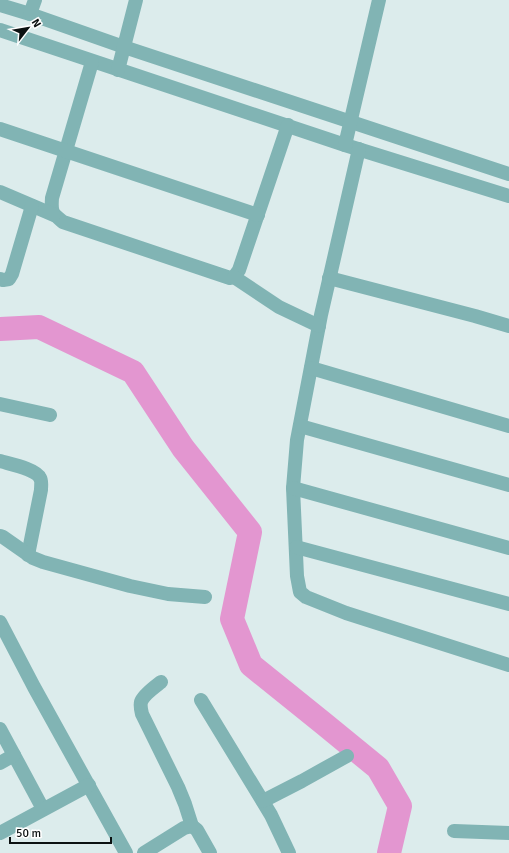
<svg xmlns="http://www.w3.org/2000/svg" width="509" height="853" viewBox="0 0 509 853" font-family="Signika,sans-serif">
  <rect width="100%" height="100%" fill="#dcecec"/>
  <g fill="none" stroke-linecap="round" stroke-linejoin="round">
    <path stroke="#e396d0" stroke-width="24" d="M0,329l39,-2 94,45 50,76 67,84 -18,87 19,46 72,58 55,45 22,38 -11,47"/>
    <g stroke="#81b4b4" stroke-width="14">
      <path d="M0,5l30,9 94,33 385,127"/>
      <path d="M30,14l5,-14"/>
      <path d="M0,30l345,115 164,51"/>
      <path d="M92,62l-40,136c-1,15 0,15 11,24l167,56 4,-1 5,-7 49,-145"/>
      <path d="M118,70l18,-70"/>
      <path d="M0,129l258,86"/>
      <path d="M345,145l34,-145"/>
      <path d="M359,149l-38,166 -24,125 -4,48 4,88 3,16 6,5 40,16 163,52"/>
      <path d="M0,192l54,23"/>
      <path d="M234,277l45,30 40,19"/>
      <path d="M329,278l146,38 34,10"/>
      <path d="M0,279l3,1 6,-1 3,-5 20,-68"/>
      <path d="M311,368l198,58"/>
      <path d="M0,404l50,11"/>
      <path d="M300,426l209,59"/>
      <path d="M0,461c10,3 36,8 40,17 2,3 1,8 1,12l-13,65"/>
      <path d="M293,488l216,60"/>
      <path d="M0,536l3,1 30,21 10,4 87,24 38,8 37,3"/>
      <path d="M296,547l213,57"/>
      <path d="M0,622l34,65 92,166"/>
      <path d="M161,682c-5,4 -18,13 -20,20 -1,4 0,8 1,12l36,73 7,17 7,22"/>
      <path d="M201,700l70,115 18,38"/>
      <path d="M0,729l43,80"/>
      <path d="M0,763l14,-8"/>
      <path d="M263,801l39,-20 45,-25"/>
      <path d="M454,831l55,2"/>
      <path d="M0,833l89,-48"/>
      <path d="M144,853l40,-25 8,-2 5,4 13,23"/>
    </g>
  </g>
  <g transform="translate(28 28) rotate(59)" stroke="#ffffff" stroke-width="3" paint-order="stroke">
  <path d="M0-3L7 15L0 10L-7 15Z" fill="#0b1111"/>
  <text y="-6" font-size="11" font-weight="bold" text-anchor="middle" fill="#0b1111">N</text>
  </g>
  <path d="M10 837v6h101v-6" fill="none" stroke="#0b1111" stroke-width="2"/>
  <text x="16" y="837" font-size="12" fill="#0b1111" stroke="#ffffff" stroke-width="3" paint-order="stroke">50 m</text>
</svg>
